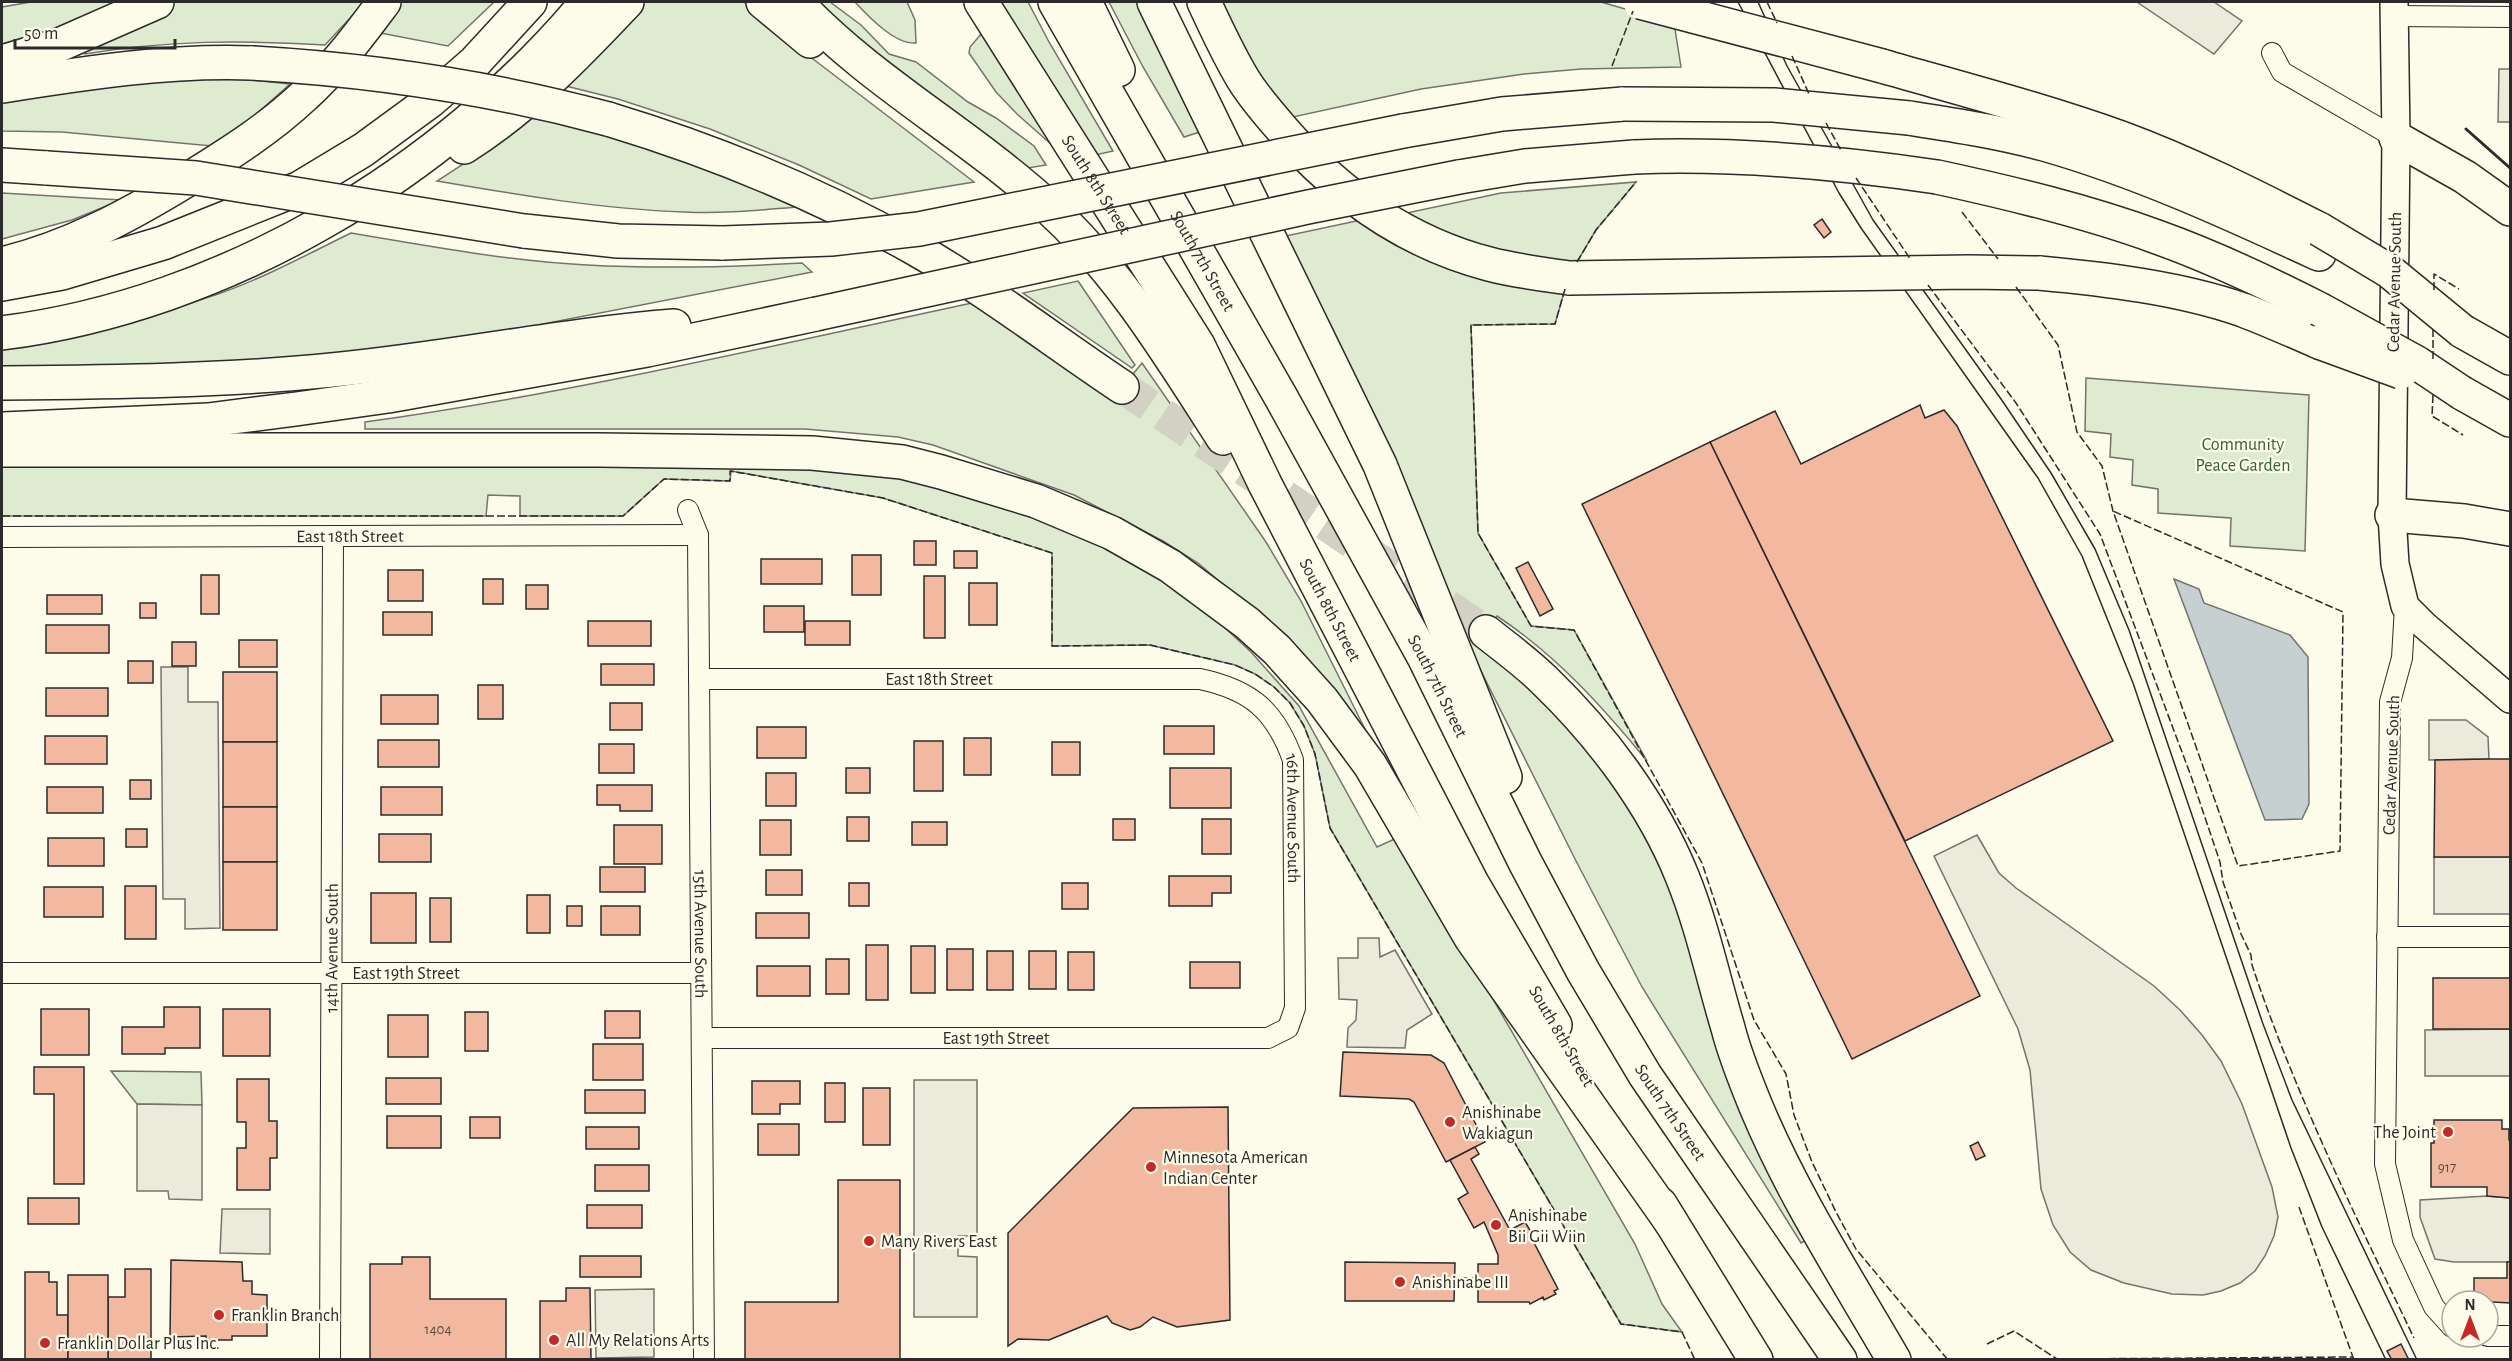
<svg xmlns="http://www.w3.org/2000/svg" width="2512" height="1361" viewBox="0 0 2512 1361" font-family="'Alegreya Sans',sans-serif">
  <rect width="100%" height="100%" fill="#fdfbea"/>
  <g fill="#deebd1" stroke="#74746e" stroke-width="1.5">
    <path d="M31,2h107l-136,46v-41z"/>
    <path d="M175,2h190l-40,43c-84,-5 -156,-5 -240,9l-3,-10z"/>
    <path d="M393,2h101l-46,44 -78,-15z"/>
    <path d="M640,2h104l52,44 178,136 -103,17 -72,-34 -89,-36 -92,-30 -60,-15z"/>
    <path d="M816,2h14l31,23 28,29 27,8 52,40 28,16 38,28 12,19 -18,3 -170,-129z"/>
    <path d="M855,2h52l8,18 1,23c-21,2 -48,-27 -61,-41z"/>
    <path d="M994,2h34l21,40 64,109 -22,5z"/>
    <path d="M1109,2h36l61,128 -22,7 -41,-70z"/>
    <path d="M1217,2h384l73,21 7,44 -100,2 -57,5 -103,15 -137,30z"/>
    <path d="M982,33l70,112 -35,-31 -21,-22 -27,-39 1,-6z"/>
    <path d="M233,78l57,6 -53,47 -25,15 -150,-14 -60,-1v-38l35,-5z"/>
    <path d="M526,117l58,11 106,33 108,46c-38,3 -76,7 -114,5 -83,-3 -165,-17 -247,-31l45,-29z"/>
    <path d="M1636,182l-40,48 -19,32 -41,-3 -81,-19 -53,-26 99,-21z"/>
    <path d="M2,193l119,7 -49,20 -70,19z"/>
    <path d="M1361,220l204,69 -10,35 -84,1 7,208 53,93 43,4 73,131c-45,-55 -91,-106 -150,-145l-20,30 58,45 78,89 40,67 158,390 -10,6 -159,-256 -66,-126 -104,-208 -191,-416z"/>
    <path d="M351,233c79,13 157,28 236,32 72,4 144,2 215,-2l10,9 -368,71 -85,13 -357,18v-24c73,-14 145,-32 216,-56 46,-16 90,-40 133,-61z"/>
    <path d="M1078,281l57,84 -3,3 -109,-75z"/>
    <path d="M972,303l140,97 30,-37 124,179 35,59 70,140 -105,-120 -68,-58 -35,-22 -89,-46 -141,-50 -35,-8 -93,-8h-440v-7c204,-28 406,-76 607,-119z"/>
    <path d="M2086,378l223,17 -4,156 -75,-5 1,-28 -73,-5v-24l-26,-4 1,-25 -23,-3 1,-23 -26,-3z"/>
    <path d="M545,466l308,3 108,21 132,48 103,63 55,51 48,54 78,141 22,-10 236,407 27,60 20,28 -61,-8 -291,-496 -15,-74 -11,-28 -14,-23 -16,-16 -19,-13 -20,-9 -85,-20 -98,1v-93l-169,-55 -152,-27 -1,10 -66,-2 -41,37h-103v-20l-32,-1 -2,21h-484v-49z"/>
    <path d="M111,1071l90,1 1,33 -65,-1z"/>
  </g>
  <g fill="#eceadb" stroke="#74746e" stroke-width="1.5">
    <path d="M2137,2h77l28,19 -28,33z"/>
    <path d="M2499,69h11v53h-12z"/>
    <path d="M161,667h27v35h30l2,226 -35,1v-30h-22z"/>
    <path d="M2429,720h37l22,17 1,22 -60,1z"/>
    <path d="M1977,835l22,38 17,15 138,98 26,24 22,25 19,26 21,43 30,83 6,30 -4,19 -9,20 -10,15 -15,12 -19,8 -18,4 -31,-1 -48,-11 -33,-13 -21,-18 -17,-27 -12,-36 -11,-119 -12,-41 -84,-173z"/>
    <rect x="2434" y="857" width="76" height="57"/>
    <path d="M1358,938h21l1,19 15,-7 37,64 -25,16 -2,18 -58,-1 1,-19 8,-8 1,-20 -18,-1 -1,-41h20z"/>
    <path d="M2510,1029v47h-85v-46z"/>
    <path d="M914,1080h63v156h-19v20l19,1v60h-63z"/>
    <path d="M137,1104l65,1v95l-33,-1 -1,-8h-31z"/>
    <path d="M2487,1196l23,2v64h-56l-19,-3 -15,-42v-17z"/>
    <path d="M222,1209h48v45l-50,-1z"/>
    <path d="M654,1289v68l-58,1 -1,-68z"/>
  </g>
  <path fill="#c7d0d0" stroke="#74746e" stroke-width="1.5" d="M2174,579l25,10 5,14 86,32 18,22 1,147 -7,15 -37,1z"/>
  <g fill="#f2b8a0" stroke="#2b2b2b" stroke-width="1.5">
    <path d="M1822,219l9,13 -7,6 -10,-13z"/>
    <path d="M1920,405l5,13 19,-8 13,16 156,315 -208,100 -195,-399 65,-31 26,53z"/>
    <path d="M1710,442l270,554 -128,63 -270,-555z"/>
    <rect x="914" y="541" width="22" height="24"/>
    <rect x="954" y="551" width="23" height="17"/>
    <rect x="852" y="555" width="29" height="40"/>
    <rect x="761" y="559" width="61" height="25"/>
    <path d="M1528,562l25,47 -13,7 -24,-48z"/>
    <rect x="388" y="570" width="35" height="31"/>
    <rect x="201" y="575" width="18" height="39"/>
    <rect x="924" y="576" width="21" height="62"/>
    <rect x="483" y="579" width="20" height="25"/>
    <rect x="969" y="583" width="28" height="42"/>
    <rect x="526" y="585" width="22" height="24"/>
    <rect x="47" y="595" width="55" height="19"/>
    <rect x="140" y="603" width="16" height="15"/>
    <rect x="764" y="606" width="40" height="26"/>
    <rect x="383" y="612" width="49" height="23"/>
    <rect x="588" y="621" width="63" height="25"/>
    <rect x="805" y="621" width="45" height="24"/>
    <rect x="46" y="625" width="63" height="28"/>
    <rect x="239" y="640" width="38" height="27"/>
    <rect x="172" y="642" width="24" height="24"/>
    <rect x="128" y="661" width="25" height="22"/>
    <rect x="601" y="664" width="53" height="21"/>
    <rect x="223" y="672" width="54" height="70"/>
    <rect x="478" y="685" width="25" height="34"/>
    <rect x="46" y="688" width="62" height="28"/>
    <rect x="381" y="695" width="57" height="29"/>
    <rect x="610" y="703" width="32" height="27"/>
    <rect x="1164" y="726" width="50" height="28"/>
    <rect x="757" y="727" width="49" height="31"/>
    <rect x="45" y="736" width="62" height="28"/>
    <rect x="964" y="738" width="27" height="37"/>
    <rect x="378" y="740" width="61" height="27"/>
    <rect x="914" y="741" width="29" height="50"/>
    <rect x="223" y="742" width="54" height="65"/>
    <rect x="1052" y="742" width="28" height="33"/>
    <rect x="599" y="744" width="35" height="29"/>
    <path d="M2489,759h21v98h-76l1,-97z"/>
    <rect x="846" y="768" width="24" height="25"/>
    <rect x="1170" y="768" width="61" height="40"/>
    <rect x="766" y="773" width="30" height="33"/>
    <rect x="130" y="780" width="21" height="19"/>
    <path d="M597,785h55v26h-32v-6h-23z"/>
    <rect x="47" y="787" width="56" height="26"/>
    <rect x="381" y="787" width="61" height="28"/>
    <rect x="223" y="807" width="54" height="55"/>
    <rect x="847" y="817" width="22" height="24"/>
    <rect x="1113" y="819" width="22" height="21"/>
    <rect x="1202" y="819" width="29" height="35"/>
    <rect x="760" y="820" width="31" height="35"/>
    <rect x="912" y="822" width="35" height="23"/>
    <rect x="614" y="825" width="48" height="39"/>
    <rect x="126" y="829" width="21" height="18"/>
    <rect x="379" y="834" width="52" height="28"/>
    <rect x="48" y="838" width="56" height="28"/>
    <rect x="223" y="862" width="54" height="68"/>
    <rect x="600" y="867" width="45" height="25"/>
    <rect x="766" y="870" width="36" height="25"/>
    <path d="M1169,876h62v17h-19v13h-43z"/>
    <rect x="849" y="883" width="20" height="23"/>
    <rect x="1062" y="883" width="26" height="26"/>
    <rect x="125" y="886" width="31" height="53"/>
    <rect x="44" y="887" width="59" height="30"/>
    <rect x="371" y="893" width="45" height="50"/>
    <rect x="527" y="895" width="23" height="38"/>
    <rect x="430" y="898" width="21" height="44"/>
    <rect x="567" y="906" width="15" height="20"/>
    <rect x="601" y="906" width="39" height="29"/>
    <rect x="756" y="913" width="53" height="25"/>
    <rect x="866" y="945" width="22" height="55"/>
    <rect x="911" y="946" width="24" height="47"/>
    <rect x="947" y="949" width="26" height="41"/>
    <rect x="987" y="951" width="26" height="39"/>
    <rect x="1029" y="951" width="27" height="38"/>
    <rect x="1068" y="952" width="26" height="38"/>
    <rect x="826" y="959" width="23" height="35"/>
    <rect x="1190" y="962" width="50" height="26"/>
    <rect x="757" y="966" width="53" height="30"/>
    <rect x="2433" y="978" width="77" height="51"/>
    <path d="M164,1007h36v41h-35v6h-43v-27h42z"/>
    <rect x="41" y="1009" width="48" height="46"/>
    <rect x="223" y="1009" width="47" height="47"/>
    <rect x="605" y="1011" width="35" height="27"/>
    <rect x="465" y="1012" width="23" height="39"/>
    <rect x="388" y="1015" width="40" height="42"/>
    <rect x="593" y="1044" width="50" height="36"/>
    <path d="M1343,1052l88,3 13,8 41,79 -39,20 -32,-60 -5,-3 -69,-3z"/>
    <path d="M34,1067h50v117h-30v-90h-20z"/>
    <rect x="386" y="1078" width="55" height="26"/>
    <path d="M237,1079h32v42h8v37h-7v32h-33v-42h9v-26h-9z"/>
    <path d="M752,1081h48v23h-20v10h-28z"/>
    <rect x="825" y="1083" width="20" height="39"/>
    <rect x="863" y="1088" width="27" height="57"/>
    <rect x="585" y="1090" width="60" height="23"/>
    <path d="M1228,1107l2,213 -53,7 -24,-10 -13,10 -10,3 -18,-7 -5,-7 -58,24 -31,-1 -10,7v-113l125,-125z"/>
    <rect x="387" y="1116" width="54" height="32"/>
    <rect x="470" y="1117" width="30" height="21"/>
    <path d="M2434,1120h68v9h7v11h1v58l-23,-2v-9h-56v-44h3z"/>
    <rect x="758" y="1124" width="41" height="31"/>
    <rect x="586" y="1127" width="53" height="22"/>
    <path d="M1978,1142l7,14 -9,4 -6,-14z"/>
    <path d="M1475,1147l4,7 -8,5 39,71 15,-8 6,10 -2,1 29,56 -4,2 2,3 -12,6 -1,-3 -13,7 -1,-2h-51v-38h20v-9l-14,-33 -10,6 -16,-29 10,-6 -18,-33z"/>
    <rect x="595" y="1165" width="54" height="26"/>
    <path d="M838,1180h62v180h-155v-58h93z"/>
    <rect x="28" y="1198" width="51" height="26"/>
    <rect x="587" y="1205" width="55" height="23"/>
    <rect x="580" y="1256" width="61" height="21"/>
    <path d="M402,1257h28v42h76v61h-136v-96h32z"/>
    <path d="M171,1260l71,2 1,19h9v13l15,1v41h-35v4h-26v-4l-36,1z"/>
    <path d="M1345,1262l110,1 -1,38h-109z"/>
    <path d="M2507,1262h3v41l-36,-2v-23h33z"/>
    <path d="M125,1269h26v91h-43v-63h17z"/>
    <path d="M25,1272h24v10h8v33h11v45h-43z"/>
    <rect x="68" y="1275" width="40" height="85"/>
    <rect x="1454" y="1278" width="24" height="9"/>
    <path d="M566,1288h24l1,72h-51v-59h26z"/>
    <path d="M2401,1344l8,16h-17l-5,-9z"/>
  </g>
  <g fill="none" stroke-linecap="round" stroke-linejoin="round">
    <path stroke="#d3d1c4" stroke-width="33" stroke-dasharray="33 16" stroke-linecap="butt" d="M1122,387l364,245"/>
    <defs>
      <g id="street">
        <path d="M2394,16l116,1"/>
        <path d="M2272,53l10,19 114,66"/>
        <path id="s1" d="M688,510l10,25 6,825"/>
        <path id="s2" d="M2,537l696,-2"/>
        <path d="M2405,606l-3,52 -12,44 -5,462 18,76 31,67 18,20"/>
        <path id="s3" d="M699,679h501c51,11 75,31 93,81l2,248 -7,20 -20,10h-566"/>
        <path d="M2387,937h123"/>
        <path id="s4" d="M2,973h699"/>
        <path d="M2488,1336h22"/>
        <path id="s5" d="M330,1360l3,-824"/>
      </g>
      <path id="secondary" d="M2394,2l2,136 -4,377 3,49 10,42 19,19 86,74"/>
      <g id="highway">
        <path d="M763,2l47,39"/>
        <path d="M796,2c74,79 171,131 251,204 73,66 123,150 176,232"/>
        <path id="s6" d="M981,2l217,343 67,139 207,399 83,142"/>
        <path id="s7" d="M1055,2l227,397 142,258 101,205 58,109 62,104 195,285"/>
        <path d="M1085,2l33,68"/>
        <path d="M1154,2l226,463 125,312"/>
        <path d="M1204,2c12,26 24,52 39,77 11,18 25,34 39,50 56,65 123,113 207,135 26,7 53,10 80,14"/>
        <path d="M2,62l57,-17 98,-43"/>
        <path d="M1882,66c80,23 161,44 239,72 68,25 133,58 198,91"/>
        <path d="M2,86c83,-13 165,-26 250,-23"/>
        <path d="M1909,118c45,7 91,14 135,26 95,27 186,69 275,110"/>
        <path d="M608,119c106,32 209,74 306,129 72,41 139,93 208,139"/>
        <path d="M1403,131l99,-17 121,-10"/>
        <path d="M2396,138l69,39 45,32"/>
        <path d="M464,147c62,-39 113,-92 163,-145"/>
        <path d="M2,165l45,3"/>
        <path d="M1459,177l66,-11 109,-9"/>
        <path d="M1937,177c74,16 149,34 220,60 56,20 109,45 162,72"/>
        <path d="M524,231l94,10 105,2"/>
        <path d="M2,264c67,-16 126,-48 185,-84 42,-26 82,-51 118,-85 30,-27 55,-61 79,-93"/>
        <path d="M2039,273c66,6 141,15 204,37 26,10 51,21 76,32"/>
        <path d="M2,284l60,-11 101,-30 137,-55 63,-38 67,-49 45,-39 55,-60"/>
        <path d="M2462,331l48,27"/>
        <path d="M2,333c222,-28 442,-159 585,-331"/>
        <path d="M2,383c110,-1 221,-2 330,-13 115,-11 228,-35 342,-44"/>
        <path d="M2462,393l48,27"/>
        <path d="M3,429l205,-9 88,-11 92,-13 259,-46 169,-36"/>
        <path d="M2,450h597l213,3 90,9 39,10 95,29 76,32 58,33 77,57 30,27 45,50 48,65 101,173 200,284"/>
        <path d="M2392,515l72,6 46,8"/>
        <path d="M1486,632c20,16 41,31 59,49 56,54 108,123 137,195 20,49 31,102 46,152 7,28 18,54 29,81 37,88 89,168 137,251"/>
        <path d="M1660,1204l96,156"/>
      </g>
    </defs>
    <use href="#street" stroke="#2b2b2b" stroke-width="22"/>
    <use href="#secondary" stroke="#2b2b2b" stroke-width="30"/>
    <use href="#highway" stroke="#2b2b2b" stroke-width="36"/>
    <use href="#street" stroke="#fdfbea" stroke-width="20"/>
    <use href="#secondary" stroke="#fdfbea" stroke-width="27"/>
    <use href="#highway" stroke="#fdfbea" stroke-width="33"/>
    <g stroke="#2b2b2b" stroke-width="1.5">
      <path d="M1738,2l101,191 22,35 177,250 44,78 51,127 158,465 31,79 64,133"/>
      <path d="M1758,2l29,64 86,154 128,179 50,74 44,76 34,81 134,394 29,76 125,260"/>
    </g>
    <defs>
      <g id="highway-bridge">
        <path d="M1640,2l242,64"/>
        <path d="M252,63c123,7 237,24 356,56"/>
        <path d="M1623,104l151,1 135,13"/>
        <path d="M1634,157c102,-4 202,5 303,20"/>
        <path d="M47,168l149,10 328,53"/>
        <path d="M2319,229l70,42 73,60"/>
        <path d="M723,243l108,-4 88,-10 484,-98"/>
        <path d="M1569,278l400,-6 70,1"/>
        <path d="M2319,309l98,54 45,30"/>
        <path d="M816,314l492,-107 151,-30"/>
        <path d="M2319,342l82,30"/>
      </g>
    </defs>
    <use href="#highway-bridge" stroke="#2b2b2b" stroke-width="36" stroke-linecap="butt"/>
    <use href="#highway-bridge" stroke="#fdfbea" stroke-width="33"/>
    <g stroke="#2b2b2b" stroke-width="1.5" stroke-dasharray="8 3" stroke-linecap="butt">
      <path d="M1767,2l10,21"/>
      <path d="M1792,56l17,38"/>
      <path d="M1612,66l21,-55"/>
      <path d="M1826,123l16,29"/>
      <path d="M1856,178l55,82"/>
      <path d="M1962,212l36,47"/>
      <path d="M1577,262l19,-32 40,-48"/>
      <path d="M1928,285l88,118 84,131 91,242 29,86 3,20 18,52 10,21 1,10c43,129 103,250 162,373"/>
      <path d="M2016,287l42,58 19,87 25,34 11,45 125,355 102,-15 3,-239 -230,-101"/>
      <path d="M1565,289l-10,35 -84,1 7,208 53,93 43,4 128,233 52,157 32,54 8,41 18,47 24,50 20,37 92,111"/>
      <path d="M2434,290v-16l25,15"/>
      <path d="M2433,359v-30"/>
      <path d="M2433,395l-1,21 31,19"/>
      <path d="M2,516h621l41,-37 66,2v-10l153,27 169,55v93l98,-1 85,20 20,9 19,13 16,16 14,23 11,28 15,74 291,496 61,8 13,28"/>
      <path d="M2299,1207l55,153"/>
      <path d="M1987,1344l27,-13 43,28 296,-2"/>
    </g>
    <path stroke="#2b2b2b" stroke-width="3" d="M2466,129l44,39"/>
  </g>
  <g fill="#c62828" stroke="#fdfbea" stroke-width="2">
    <circle cx="1450" cy="1122" r="6"/>
    <circle cx="2448" cy="1132" r="6"/>
    <circle cx="1151" cy="1167" r="6"/>
    <circle cx="1496" cy="1225" r="6"/>
    <circle cx="869" cy="1241" r="6"/>
    <circle cx="1400" cy="1282" r="6"/>
    <circle cx="219" cy="1315" r="6"/>
    <circle cx="554" cy="1340" r="6"/>
    <circle cx="45" cy="1343" r="6"/>
  </g>
  <g text-anchor="middle" stroke-width="4.5" stroke-linejoin="round" paint-order="stroke">
    <g font-size="15" fill="#5d4e48">
      <text x="2447" y="1172">917</text>
      <text x="438" y="1334">1404</text>
    </g>
    <g font-size="18" fill="#2b2b2b" stroke="#fdfbea">
      <text dy="6" stroke="none"><textPath href="#s6" startOffset="216">South 8th Street</textPath></text>
      <text dy="6" stroke="none"><textPath href="#s7" startOffset="298">South 7th Street</textPath></text>
      <text transform="translate(2394 282) rotate(-89)" y="6">Cedar Avenue South</text>
      <text dy="6" stroke="none"><textPath href="#s2" startOffset="348">East 18th Street</textPath></text>
      <text dy="6" stroke="none"><textPath href="#s6" startOffset="702">South 8th Street</textPath></text>
      <text dy="6" stroke="none"><textPath href="#s3" startOffset="240">East 18th Street</textPath></text>
      <text dy="6" stroke="none"><textPath href="#s7" startOffset="784">South 7th Street</textPath></text>
      <text transform="translate(2391 765) rotate(-88)" y="6">Cedar Avenue South</text>
      <text dy="6" stroke="none"><textPath href="#s3" startOffset="690">16th Avenue South</textPath></text>
      <text dy="6" stroke="none"><textPath href="#s1" startOffset="426">15th Avenue South</textPath></text>
      <text dy="6" stroke="none"><textPath href="#s5" startOffset="412">14th Avenue South</textPath></text>
      <text dy="6" stroke="none"><textPath href="#s4" startOffset="404">East 19th Street</textPath></text>
      <text transform="translate(1562 1036) rotate(60)" y="6">South 8th Street</text>
      <text x="996" y="1044">East 19th Street</text>
      <text dy="6" stroke="none"><textPath href="#s7" startOffset="1270">South 7th Street</textPath></text>
    </g>
    <g font-size="18" fill="#34623c" stroke="#fdfbea">
      <text x="2243" y="450">Community<tspan x="2243" dy="21">Peace Garden</tspan></text>
    </g>
    <g font-size="18" fill="#2b2b2b" stroke="#fdfbea" text-anchor="start">
      <text x="1462" y="1118">Anishinabe<tspan x="1462" dy="21">Wakiagun</tspan></text>
      <text x="2436" y="1138" text-anchor="end">The Joint</text>
      <text x="1163" y="1163">Minnesota American<tspan x="1163" dy="21">Indian Center</tspan></text>
      <text x="1508" y="1221">Anishinabe<tspan x="1508" dy="21">Bii Gii Wiin</tspan></text>
      <text x="881" y="1247">Many Rivers East</text>
      <text x="1412" y="1288">Anishinabe III</text>
      <text x="231" y="1321">Franklin Branch</text>
      <text x="566" y="1346">All My Relations Arts</text>
      <text x="57" y="1349">Franklin Dollar Plus Inc.</text>
    </g>
  </g>
  <rect width="2512" height="1361" fill="none" stroke="#2b2b2b" stroke-width="6"/>
  <g transform="translate(2470 1319)"><circle r="28" fill="#fdfbea" stroke="#a9a89e" stroke-width="1.5"/>
  <path d="M0-4.5L10 22L0 15L-10 22Z" fill="#c62828"/>
  <text y="-9" font-size="16" font-weight="bold" text-anchor="middle" fill="#2b2b2b">N</text>
  </g>
  <path d="M15 39v9h160v-9" fill="none" stroke="#2b2b2b" stroke-width="3"/>
  <text x="24" y="39" font-size="18" fill="#2b2b2b" stroke="#fdfbea" stroke-width="4.5" paint-order="stroke">50 m</text>
</svg>
